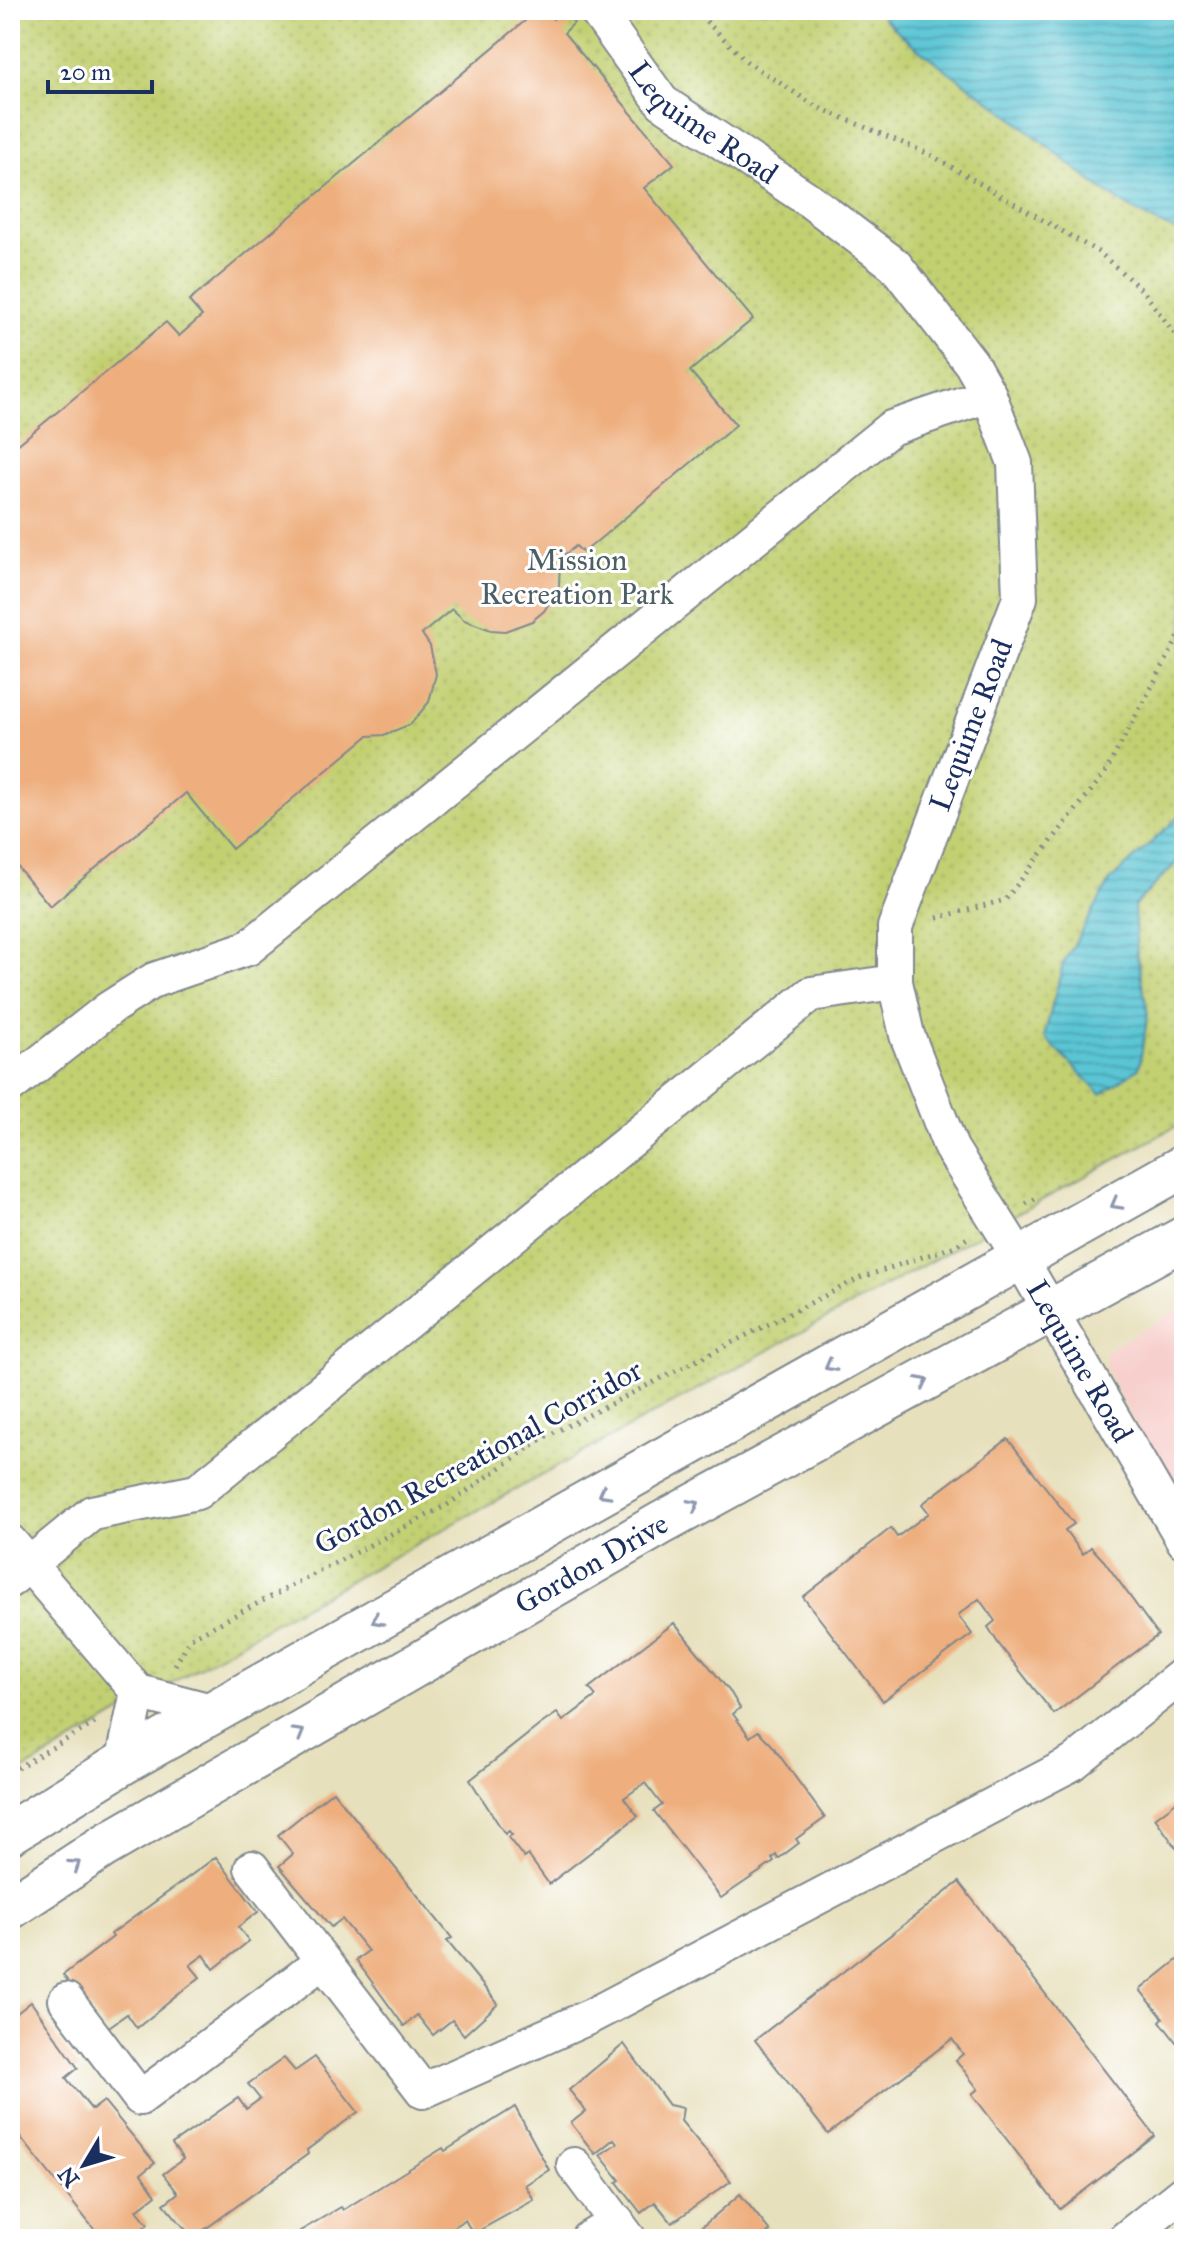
<svg xmlns="http://www.w3.org/2000/svg" width="1194" height="2249" viewBox="0 0 1194 2249" font-family="'IM FELL Great Primer',serif">
  <defs>
    <pattern id="park-dots" width="8" height="8" patternUnits="userSpaceOnUse" patternTransform="scale(2)"><rect width="8" height="8" fill="#c2d072"/><path d="M2 2h.1M6 6h.1" fill="none" stroke="#a6b365" stroke-width="1.8" stroke-linecap="round"/></pattern>
    <pattern id="water-rules" width="6" height="5" patternUnits="userSpaceOnUse" patternTransform="scale(2)"><rect width="6" height="5" fill="#5ac5d4"/><path d="M0 2.5h6" fill="none" stroke="#4aa0af"/></pattern>
  </defs>
  <rect width="100%" height="100%" fill="#fff"/>
  <filter id="ink" filterUnits="userSpaceOnUse"><feTurbulence type="fractalNoise" baseFrequency=".0125" numOctaves="2"/><feDisplacementMap in="SourceGraphic" scale="16" xChannelSelector="R" yChannelSelector="G"/><feConvolveMatrix kernelMatrix="1 2 1 2 8 2 1 2 1" color-interpolation-filters="sRGB"/></filter>
  <filter id="wash" filterUnits="userSpaceOnUse"><feTurbulence type="fractalNoise" baseFrequency=".006" numOctaves="4" result="noise"/><feDisplacementMap in="SourceGraphic" scale="32" xChannelSelector="R" yChannelSelector="G"/><feGaussianBlur stdDeviation="1.8" result="paint"/><feColorMatrix in="noise" values="0 0 0 0 0 0 0 0 0 0 0 0 0 0 0 0 0 1.4 0 .05"/><feComposite in="paint" operator="in"/></filter>
  <g filter="url(#wash)">
    <rect width="100%" height="100%" fill="#e7e0bc"/>
    <path fill="#f7d0cd" d="M1184,1307v206l-78,-143v-20z"/>
    <path fill="url(#park-dots)" stroke="#6e8068" stroke-width="2" d="M10,10h1174v1112l-893,491 -281,165z"/>
    <g fill="url(#water-rules)" stroke="#3a7a99" stroke-width="2">
      <path d="M876,10h308v224c-69,-24 -125,-81 -183,-125 -43,-32 -88,-59 -125,-99z"/>
      <path d="M1184,812v43l-50,51 3,50 11,58 -9,54 -38,26 -57,-57 19,-73 47,-83z"/>
    </g>
    <g id="blocks">
      <g fill="#eeae7d">
        <path d="M538,10h7l8,9 10,-9 11,13 -10,10 110,131 -30,24 109,131 -63,52 46,54 -153,128 -7,-7 -16,12 -1,29 -15,24 -12,10 -27,10 -14,-1 -27,-10 -12,-11 -30,25 8,12 6,28 -7,28 -18,22 -27,11 -16,1 -136,113 -46,-56 -136,113 -40,-48v-407l156,-129 13,14 23,-20 -13,-15z"/>
        <path d="M1008,1439l66,85 -9,6 18,24 8,-7 13,14 54,74 -104,79 -56,-71 -10,-16 7,-6 -16,-22 -21,16 14,19 -89,67 -80,-104 88,-69 6,9 32,-24 -7,-9z"/>
        <path d="M674,1623l57,70 9,15 -7,6 17,23 8,-6 13,13 54,74 -29,21 3,4 -21,16 -2,-4 -4,4 2,3 -53,36 -67,-87 8,-6 -17,-22 -21,15 14,18 -89,68 -21,-29 -4,3 -16,-21 4,-2 -3,-4 -4,3 -35,-54 71,-56 16,-11 6,8 33,-25 -7,-8z"/>
        <path d="M333,1791l119,147 -5,3 51,63 -34,31 -12,-15 -19,15 -16,-20 -13,11 -48,-66 12,-9 -26,-32 -11,8 -52,-61 14,-12 -15,-19z"/>
        <path d="M1184,1796v63l-29,-41z"/>
        <path d="M216,1857l42,55 -20,15 11,14 -35,28 -10,-14 -14,10 10,12 -63,51 -10,-14 -21,15 -43,-54 50,-38 -2,-3z"/>
        <path d="M959,1882l196,254 -95,73 -88,-115 6,-5 -22,-29 7,-6 -11,-15 -124,95 -73,-94z"/>
        <path d="M1182,1956l2,2v95l-6,-7 4,-3 -3,-3 -3,2 -16,-21 3,-3 -23,-28z"/>
        <path d="M31,2002l47,66 -12,10 26,32 12,-9 51,62 -14,11 15,21 -19,15 11,14 -19,15h-27l-92,-115v-120l7,9z"/>
        <path d="M624,2044l45,61 14,3 -2,13 50,60 -59,42 -17,-21 -14,11 -24,-31 3,-2 -20,-25 17,-12 -3,-4 -19,15 -24,-31 15,-12 -17,-21z"/>
        <path d="M315,2057l43,55 -51,38 1,4 -115,84 -29,-34 14,-11 -15,-19 20,-15 -11,-15 66,-46 8,11 14,-10 -12,-15 36,-26 11,13z"/>
        <path d="M515,2107l34,63 -24,15 9,15 -61,34 -8,-14 -32,19h-128l-5,-8 41,-24 2,3 100,-62 2,3z"/>
        <path d="M740,2194l30,37 -3,2 5,6h-84z"/>
      </g>
    </g>
  </g>
  <g filter="url(#ink)">
    <use href="#blocks" fill-opacity="0" stroke="#81888d" stroke-width="2"/>
    <g fill="none" stroke-linecap="round" stroke-linejoin="round">
      <defs>
        <g id="minor">
          <path id="s1" d="M596,10l66,92 147,98 86,65 76,98 18,32 26,68 5,135 -125,329v55l12,53 44,113 69,110 164,283"/>
          <path d="M10,1086l100,-78 44,-28 94,-32 643,-520 98,-33"/>
          <path d="M10,1542l128,150 77,20"/>
          <path d="M10,1580l82,-67 105,-21 614,-498 84,-12"/>
          <path d="M123,1763l15,-71"/>
          <path d="M252,1868l71,93"/>
          <path d="M66,2000l74,98 183,-137 100,130 168,-75 482,-253 111,-89"/>
          <path d="M574,2165l55,74"/>
          <path d="M588,2239l29,-17"/>
          <path d="M1125,2239l59,-47"/>
        </g>
        <g id="major">
          <path d="M10,1833l113,-70 1061,-597"/>
          <path id="s2" d="M10,1908l94,-62 556,-322 524,-286"/>
        </g>
      </defs>
      <use href="#minor" stroke="#81888d" stroke-width="38"/>
      <use href="#major" stroke="#81888d" stroke-width="46"/>
      <g stroke="#81888d" stroke-width="5" stroke-dasharray="2 6" stroke-linecap="butt">
        <path d="M695,10l51,51 71,46 112,47 171,99 44,39 40,55"/>
        <path d="M937,918l68,-18 100,-127 79,-146"/>
        <path d="M1026,1204l11,-6"/>
        <path d="M175,1665l16,-27 256,-133 96,-67 317,-160 95,-32 14,-9"/>
        <path d="M10,1772l85,-49"/>
      </g>
      <use href="#minor" stroke="#fff" stroke-width="34"/>
      <use href="#major" stroke="#fff" stroke-width="42"/>
    </g>
    <defs><path id="oneway-chevron" d="M-2-3.5L2.5 0L-2 3.5" fill="none" stroke-width="1.6" stroke-linecap="round" stroke-linejoin="round" transform="scale(2)"/></defs>
    <g stroke="#8d97ae">
      <use href="#oneway-chevron" transform="translate(1116 1204) rotate(151)"/>
      <use href="#oneway-chevron" transform="translate(830 1366) rotate(151)"/>
      <use href="#oneway-chevron" transform="translate(923 1382) rotate(-28)"/>
      <use href="#oneway-chevron" transform="translate(604 1493) rotate(151)"/>
      <use href="#oneway-chevron" transform="translate(694 1505) rotate(-28)"/>
      <use href="#oneway-chevron" transform="translate(377 1620) rotate(151)"/>
      <use href="#oneway-chevron" transform="translate(299 1733) rotate(-30)"/>
      <use href="#oneway-chevron" transform="translate(75 1865) rotate(-34)"/>
    </g>
  </g>
  <g text-anchor="middle" stroke-width="6" stroke-linejoin="round" paint-order="stroke">
    <g font-size="30" fill="#1b2f5e" stroke="#fff">
      <text dy="10" stroke="none"><textPath href="#s1" startOffset="158">Lequime Road</textPath></text>
      <text transform="translate(971 725) rotate(-69)" y="10">Lequime Road</text>
      <text dy="10" stroke="none"><textPath href="#s1" startOffset="1598">Lequime Road</textPath></text>
      <text transform="translate(478 1457) rotate(-29)" y="10">Gordon Recreational Corridor</text>
      <text dy="10" stroke="none"><textPath href="#s2" startOffset="676">Gordon Drive</textPath></text>
    </g>
    <g font-size="30" fill="#4d5f64" stroke="#fff">
      <text x="577" y="570">Mission<tspan x="577" dy="34">Recreation Park</tspan></text>
    </g>
  </g>
  <rect width="1194" height="2249" fill="none" stroke="#fff" stroke-width="40"/>
  <g transform="translate(84 2165) rotate(232)" stroke="#ffffff" stroke-width="6" paint-order="stroke">
  <path d="M0-6L14 30L0 20L-14 30Z" fill="#1b2f5e"/>
  <text y="-12" font-size="22" font-weight="bold" text-anchor="middle" fill="#1b2f5e">N</text>
  </g>
  <path d="M48 80v12h104v-12" fill="none" stroke="#1b2f5e" stroke-width="4"/>
  <text x="60" y="80" font-size="24" fill="#1b2f5e" stroke="#ffffff" stroke-width="6" paint-order="stroke">20 m</text>
</svg>
